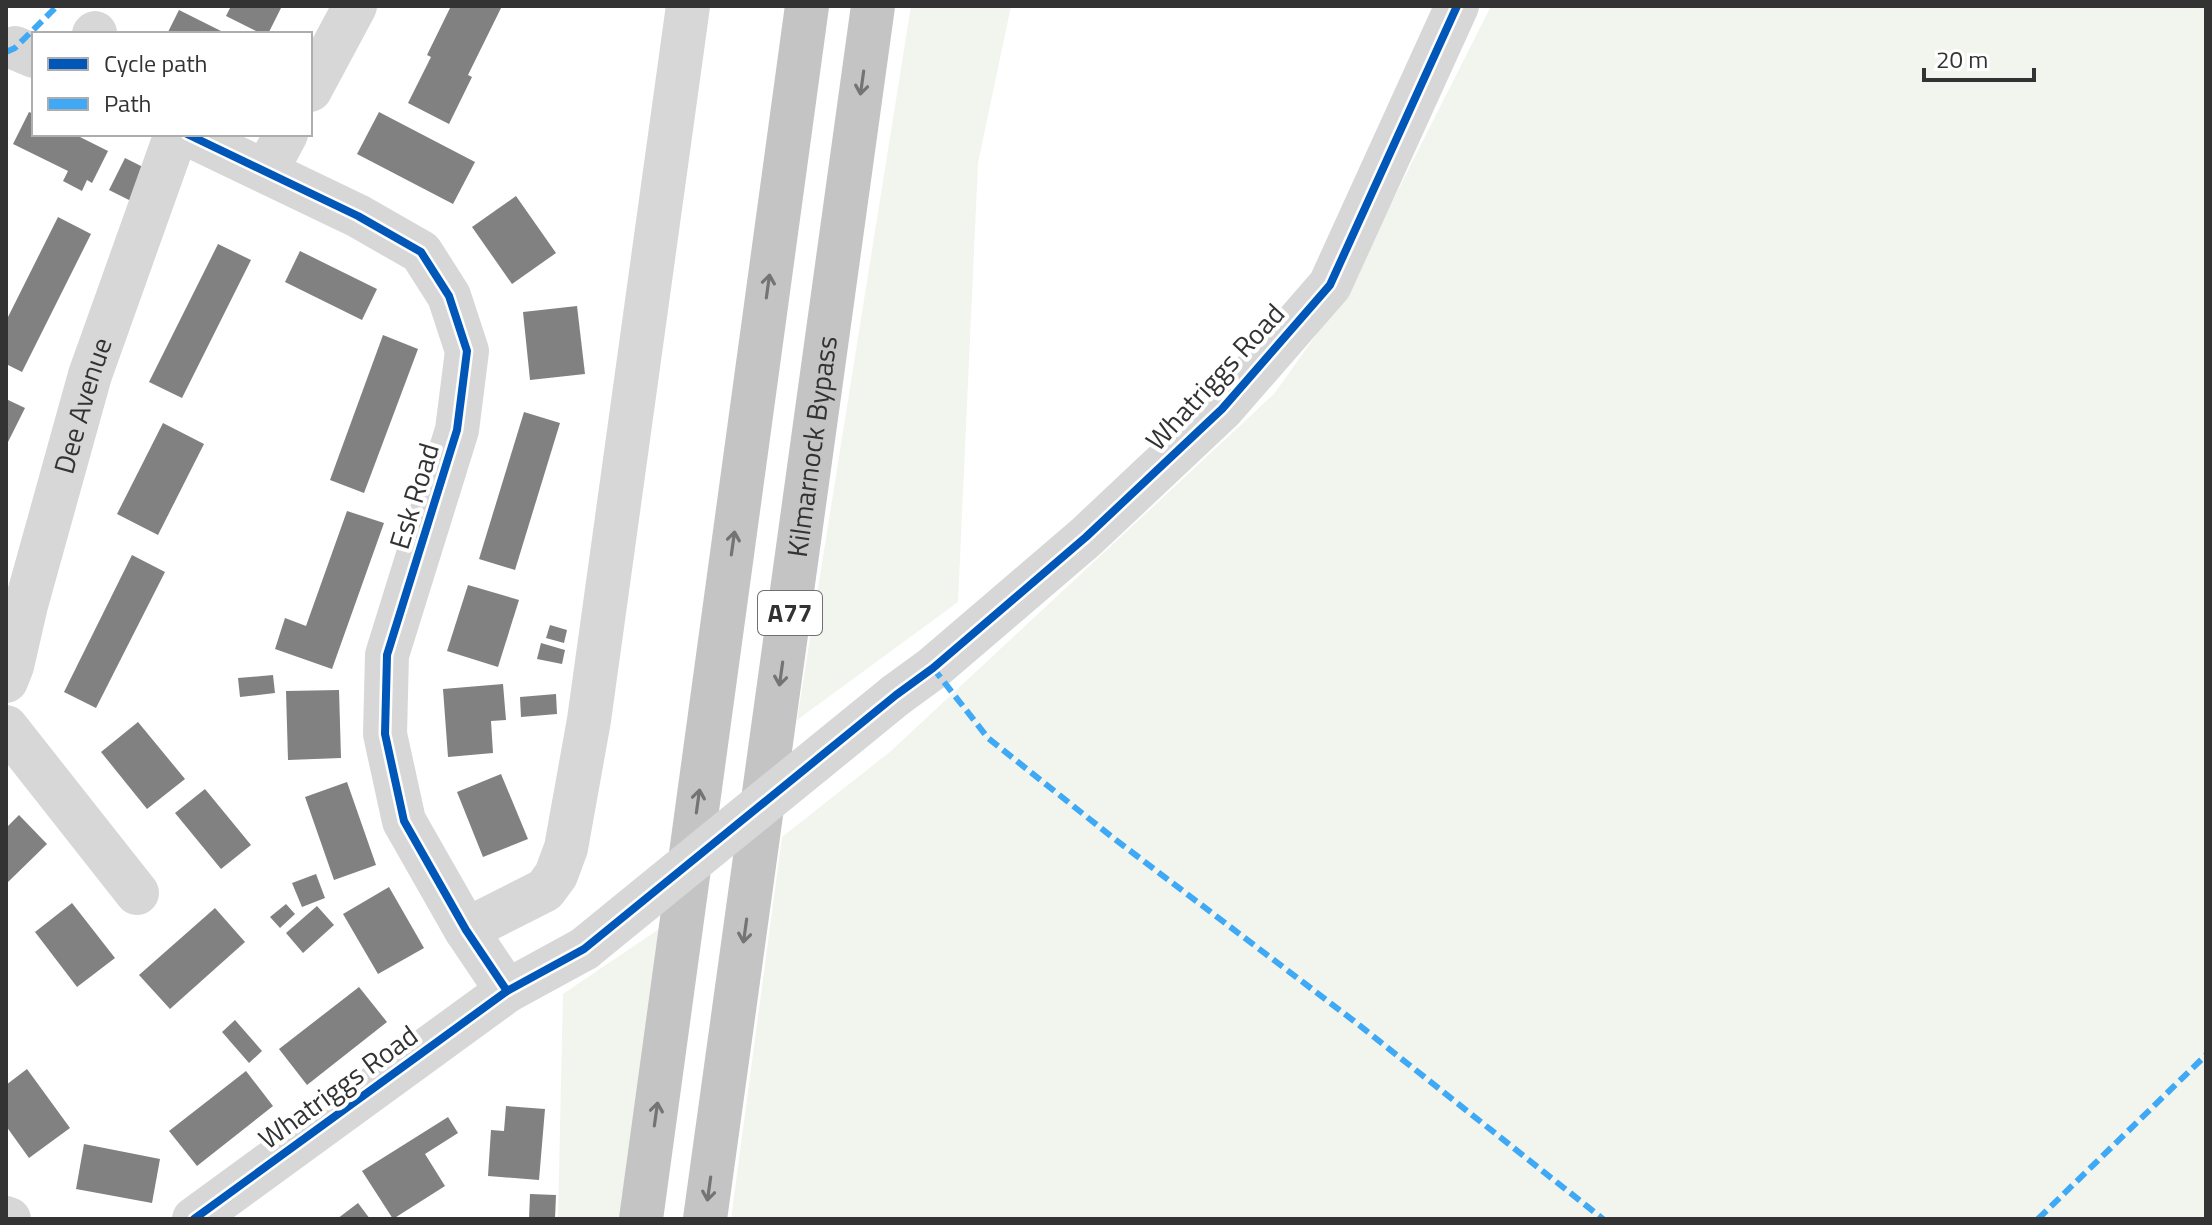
<svg xmlns="http://www.w3.org/2000/svg" width="2212" height="1225" viewBox="0 0 2212 1225" font-family="'Titillium Web',sans-serif">
  <rect width="100%" height="100%" fill="#fff"/>
  <g fill="#f1f5ed">
    <path d="M911,6h100l-33,157 -20,439 -161,118z"/>
    <path d="M1491,6h715v1213h-1475l51,-382 109,-86 383,-357 72,-101z"/>
    <path d="M662,927l-41,292h-63l5,-225z"/>
  </g>
  <g fill="#818181">
    <path d="M231,6h51l-14,28h-6l-36,-18z"/>
    <path d="M451,6h51l-34,69 4,2 -23,47 -41,-21 23,-46 -4,-2z"/>
    <path d="M179,10l48,24h-60z"/>
    <path d="M29,112l5,2v20h40l34,17 -16,32 -5,-3 -5,11 -19,-10 5,-10 -55,-27z"/>
    <path d="M379,112l96,50 -22,42 -96,-50z"/>
    <path d="M125,158l28,14 -16,32 -28,-14z"/>
    <path d="M516,196l40,57 -44,31 -40,-57z"/>
    <path d="M58,217l33,17 -69,138 -16,-8v-43z"/>
    <path d="M218,244l33,16 -69,138 -33,-16z"/>
    <path d="M300,251l77,38 -15,31 -77,-38z"/>
    <path d="M577,306l8,68 -55,6 -7,-68z"/>
    <path d="M383,335l35,14 -54,144 -34,-13z"/>
    <path d="M6,399l19,9 -19,38z"/>
    <path d="M524,412l36,11 -45,147 -36,-11z"/>
    <path d="M163,423l41,21 -46,91 -41,-21z"/>
    <path d="M347,511l37,12 -52,146 -57,-20 10,-31 21,8z"/>
    <path d="M132,555l33,17 -69,136 -32,-16z"/>
    <path d="M468,585l51,15 -21,67 -51,-16z"/>
    <path d="M550,625l17,5 -3,13 -18,-5z"/>
    <path d="M541,643l24,7 -3,14 -25,-5z"/>
    <path d="M273,675l2,18 -35,4 -2,-19z"/>
    <path d="M503,684l3,36 -15,1 2,32 -45,4 -5,-68z"/>
    <path d="M339,690l2,68 -53,2 -2,-69z"/>
    <path d="M556,694l1,20 -36,3 -1,-20z"/>
    <path d="M138,722l47,57 -38,30 -46,-57z"/>
    <path d="M501,774l27,65 -45,18 -26,-65z"/>
    <path d="M347,782l29,83 -42,15 -29,-83z"/>
    <path d="M205,789l46,56 -30,24 -46,-56z"/>
    <path d="M19,815l28,29 -41,40v-56z"/>
    <path d="M316,874l9,24 -23,9 -10,-24z"/>
    <path d="M389,887l35,61 -46,26 -35,-60z"/>
    <path d="M72,903l43,55 -38,29 -42,-55z"/>
    <path d="M286,904l9,10 -15,14 -10,-11z"/>
    <path d="M317,906l17,19 -31,28 -17,-20z"/>
    <path d="M215,908l30,34 -75,67 -31,-34z"/>
    <path d="M359,987l28,35 -80,63 -28,-36z"/>
    <path d="M235,1020l27,31 -13,12 -27,-31z"/>
    <path d="M27,1069l43,59 -41,30 -23,-32v-41z"/>
    <path d="M246,1071l27,35 -76,60 -28,-35z"/>
    <path d="M506,1106l39,3 -6,71 -51,-4 3,-46 13,1z"/>
    <path d="M448,1117l10,16 -33,21 20,32 -52,33 -31,-48z"/>
    <path d="M84,1144l76,15 -8,44 -76,-14z"/>
    <path d="M530,1194l26,1 -1,24h-26z"/>
    <path d="M358,1203l12,16h-33z"/>
  </g>
  <g fill="none" stroke-linecap="round" stroke-linejoin="round">
    <g stroke="#d7d7d7" stroke-width="44">
      <path d="M94,34l1,-1"/>
      <path d="M15,48l19,8"/>
      <path d="M310,90l45,-84"/>
      <path d="M187,134l171,82 63,36 28,44 18,55 -10,79 -70,225 -2,79 19,87 62,109 41,61"/>
      <path d="M266,171l20,-37"/>
      <path id="s1" d="M6,681l6,-15 14,-61 64,-230 86,-241"/>
      <path d="M896,695l37,-27 153,-131 136,-128 108,-124 127,-279"/>
      <path d="M6,727l131,166"/>
      <path d="M466,930l79,-40 11,-15 10,-27 23,-128 99,-714"/>
      <path d="M6,1218l3,1"/>
      <path d="M194,1219l313,-228 77,-42"/>
    </g>
    <g stroke="#c4c4c4" stroke-width="44">
      <path d="M641,1219l166,-1213"/>
      <path id="s2" d="M705,1219l168,-1213"/>
    </g>
    <path stroke="#d7d7d7" stroke-width="44" d="M584,949l312,-254"/>
    <g stroke="#3fa9f5" stroke-width="6" stroke-dasharray="12 6" stroke-linecap="butt">
      <path d="M6,52l9,-4 42,-42"/>
      <path d="M933,668l55,70 124,99 242,184 249,198"/>
      <path d="M2038,1219l168,-164"/>
    </g>
    <defs>
      <g id="cycleway">
        <path d="M187,134l171,82 63,36 28,44 18,55 -10,79 -70,225 -2,79 19,87 62,109 41,61"/>
        <path d="M194,1219l313,-228 77,-42 312,-254 37,-27 153,-131 136,-128 108,-124 127,-279"/>
      </g>
    </defs>
    <use href="#cycleway" stroke="#fff" stroke-width="13"/>
    <use href="#cycleway" stroke="#0057b8" stroke-width="8"/>
  </g>
  <defs><path id="oneway-shaft" d="M-6 0H5M1.5-3L5.5 0L1.5 3" fill="none" stroke-width="1.6" stroke-linecap="round" stroke-linejoin="round" transform="scale(2)"/></defs>
  <g stroke="#747474">
    <use href="#oneway-shaft" transform="translate(862 83) rotate(98)"/>
    <use href="#oneway-shaft" transform="translate(768 286) rotate(-82)"/>
    <use href="#oneway-shaft" transform="translate(733 543) rotate(-82)"/>
    <use href="#oneway-shaft" transform="translate(781 674) rotate(98)"/>
    <use href="#oneway-shaft" transform="translate(698 801) rotate(-82)"/>
    <use href="#oneway-shaft" transform="translate(745 931) rotate(98)"/>
    <use href="#oneway-shaft" transform="translate(656 1114) rotate(-82)"/>
    <use href="#oneway-shaft" transform="translate(709 1189) rotate(98)"/>
  </g>
  <g text-anchor="middle" stroke-width="8" stroke-linejoin="round" paint-order="stroke">
    <rect fill="#fff" stroke="#707070" stroke-width="2" x="758" y="591" width="64" height="44" rx="6"/>
    <g font-size="26" font-weight="bold" fill="#333">
      <text x="790" y="622">A77</text>
    </g>
    <g font-size="28" fill="#333" stroke="#fff">
      <text transform="translate(1215 377) rotate(-47)" y="10">Whatriggs Road</text>
      <text dy="10" stroke="none"><textPath href="#s1" startOffset="286">Dee Avenue</textPath></text>
      <text dy="10" stroke="none"><textPath href="#s2" startOffset="780">Kilmarnock Bypass</textPath></text>
      <text transform="translate(414 496) rotate(-73)" y="10">Esk Road</text>
      <text transform="translate(338 1087) rotate(-36)" y="10">Whatriggs Road</text>
    </g>
  </g>
  <rect width="2212" height="1225" fill="none" stroke="#333333" stroke-width="16"/>
  <rect x="32" y="32" width="280" height="104" fill="#ffffff" stroke="#adadad" stroke-width="2"/>
  <rect x="48" y="58" width="40" height="12" fill="#0057b8" stroke="#adadad" stroke-width="2"/>
  <text x="104" y="72" font-size="24" fill="#333333">Cycle path</text>
  <rect x="48" y="98" width="40" height="12" fill="#3fa9f5" stroke="#adadad" stroke-width="2"/>
  <text x="104" y="112" font-size="24" fill="#333333">Path</text>
  <path d="M1924 68v12h110v-12" fill="none" stroke="#333333" stroke-width="4"/>
  <text x="1936" y="68" font-size="24" fill="#333333" stroke="#ffffff" stroke-width="6" paint-order="stroke">20 m</text>
</svg>
